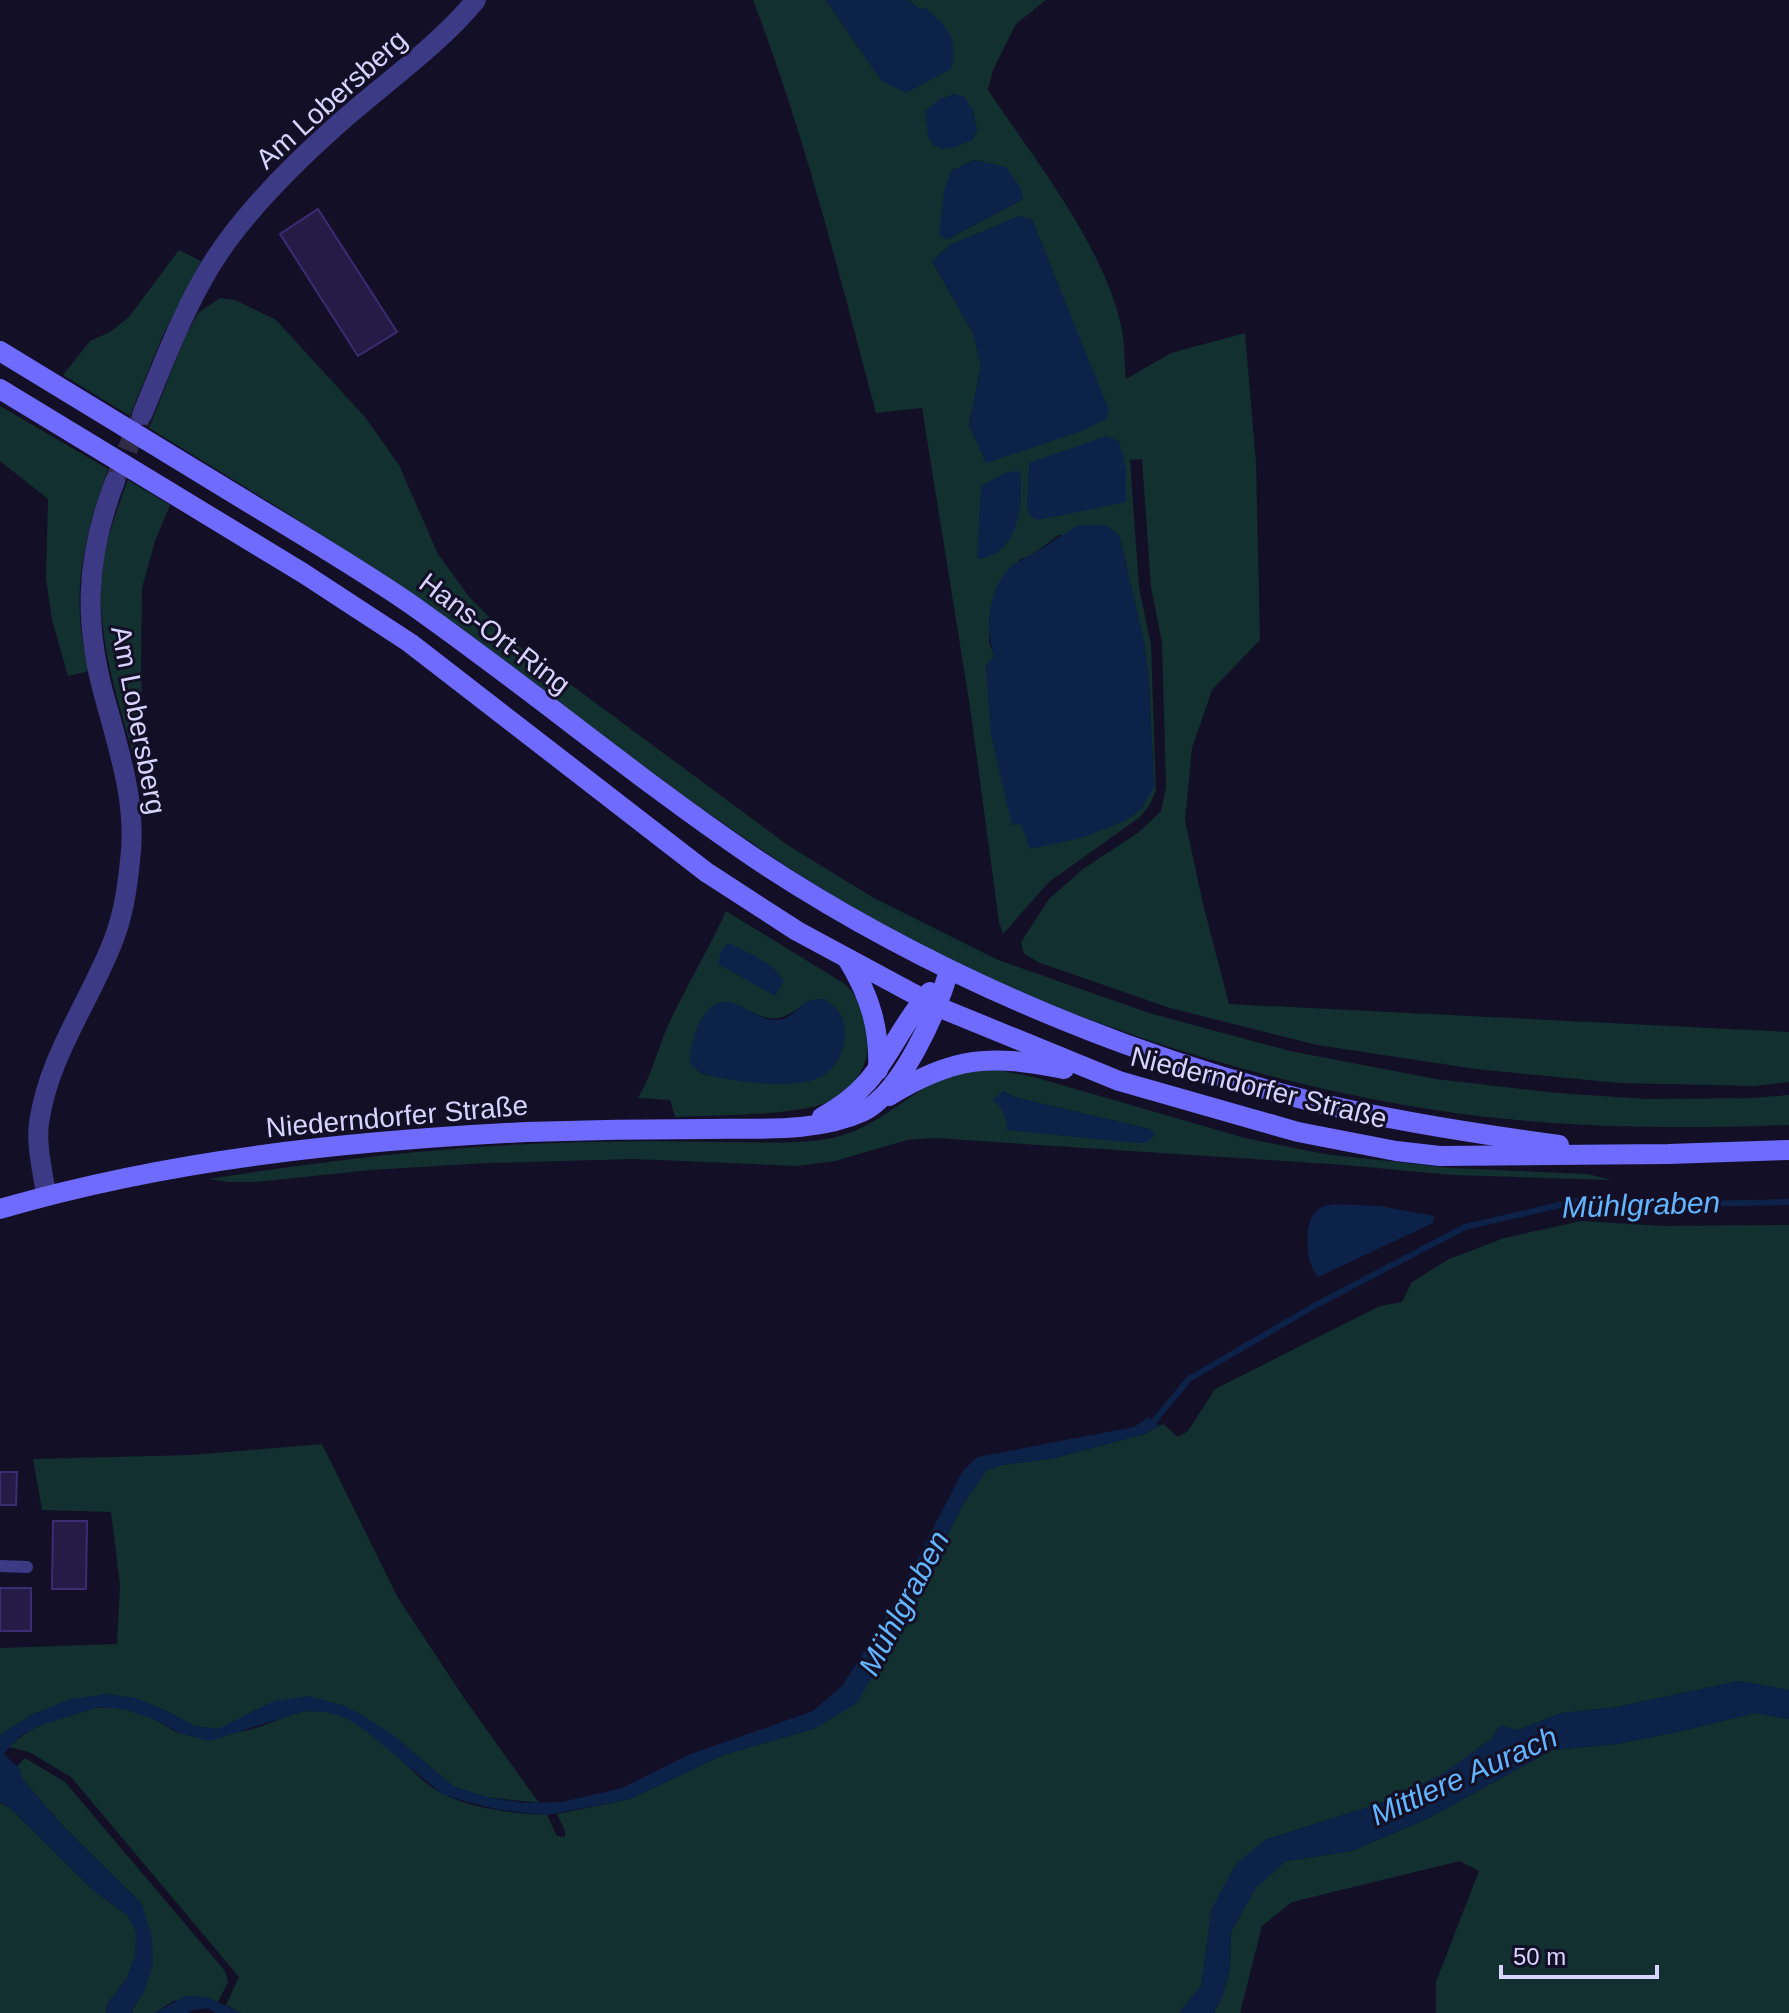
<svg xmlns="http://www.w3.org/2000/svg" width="1789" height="2013" viewBox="0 0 1789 2013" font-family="Helvetica,sans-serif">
  <rect width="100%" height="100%" fill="#130f26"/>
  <g fill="#12302f" fill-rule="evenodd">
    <path d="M753,0h73l56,81 37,-72 -11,-9h138l-30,24 -23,46 -5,20c47,70 117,157 134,240 3,16 2,33 4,49l45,-26 74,-20 11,130 4,177 -48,50 -20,58 -7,72 18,84 26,100 560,28v50l-35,4 -135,-3 -143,-14 -159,-24 -147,-37 -130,-45 -16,-9 -3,-12 28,-43 34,-30 56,-37 22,-21 5,-24 -4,-144 -11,-56 -9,-128 -12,1 9,127 12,58 5,146 -7,15 -9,11 -91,65 -46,52 -4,-12 -29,-215 -48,-299 -46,5c-37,-139 -71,-278 -123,-413zM955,94l18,17 4,20 -5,9 -39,5 -5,-10 -2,-24 14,-12zM974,160l10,2 39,37 -77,41 5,-69zM1020,216l12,4 76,190 -139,16 12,-61 -8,-32 -41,-72 18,-16zM1059,535h60l25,107 5,42 5,103 -142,38 -26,-159 8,-10 -5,-14 2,-34 28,-48 14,-6z"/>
    <path d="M179,250l22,11 -39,76 -32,79 -67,-41 27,-34 20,-9 19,-15z"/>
    <path d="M220,298l15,2 41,20 89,97 34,48 39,89 32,44 50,49 269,199 85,52 124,62 151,53 141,38 146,28 121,14 89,6 106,-1 37,-3v30c-100,4 -203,3 -303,-8 -201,-24 -432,-95 -608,-195 -120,-68 -230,-152 -340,-235 -27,-20 -53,-42 -80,-61 -100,-71 -205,-134 -309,-198l35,-89 14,-26z"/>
    <path d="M0,406l108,63c-25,71 -39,128 -19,202l-21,5 -16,-56 -6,-42 2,-79 -48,-38z"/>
    <path d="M128,480l42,25 -15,36 -13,47 -1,74 3,133c-18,-77 -54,-158 -40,-238 5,-26 14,-51 24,-77z"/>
    <path d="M726,911l119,73c17,17 22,37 23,61 0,24 -18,47 -40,57 -33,14 -115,13 -153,15l-5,-17 -32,-2c14,-24 20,-50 31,-75 18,-38 40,-74 57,-112zM809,1000l-11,83 -44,-2 -53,-7 28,-72c39,16 44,28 80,-2z"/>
    <path d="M993,1069l41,8 211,61 79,16 127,14 137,6 23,6 -159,-5 -107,-10 -411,-27 -27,2 -72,21 -38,5 -162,-7 -148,4 -116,7 -115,12h-28l-19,-3c125,-20 249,-34 375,-37 45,-1 89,-1 134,0 34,0 70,2 103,-2 53,-7 80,-43 124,-63 15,-6 32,-6 48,-8zM1003,1091l11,6 135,32 5,6 -147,-5c0,-15 -5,-23 -4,-39z"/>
    <path d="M1581,1221l84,5 124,-1v465l-50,-9 -122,26 -55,6 -44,17 -18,-4 -9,13 -45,33 -56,28 -125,40 -53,68 -11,78 -22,27h-938l-15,-8 13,-28 -168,-200 -42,-25 -20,-5c21,-21 58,-36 88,-39 19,-3 42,4 59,12 9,4 18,13 27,14 15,2 47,-1 61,-3 38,-7 57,-32 100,-14 32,13 56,43 81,65 31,26 84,31 122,33l10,21 8,1v-6l-8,-17 73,-15 93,-44 93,-27 72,-77 25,-45 50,-102 24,-34 15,-5 53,-7 89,-24 19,-10 15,13 10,-6 27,-42 165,-83 22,-4 10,-20 37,-23 55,-21z"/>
    <path d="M322,1444l76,154 66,100 75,105 -52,-6 -33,-10 -61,-52 -48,-29 -89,3 -14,10 -23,10 -25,-3 -25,-14 -34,-14 -29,-4 -73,20 -33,21v-87l117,-4 3,-59 -9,-73 -69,-2 -9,-51 159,-4z"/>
    <path d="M1755,1713l34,6v294h-353v-31l43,-111 -19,-10 -168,41 -30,24 -22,87h-26l8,-16 8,-28 1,-37 24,-44 31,-27 65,-10 76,-32 125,-69 65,-6 69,-14z"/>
    <path d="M25,1758l40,24 160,189 3,11 -10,20 -11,-5 -34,4 -18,12h-22l-1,-3 12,-19 -2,-87 -79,-78 -41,-47 -5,-13z"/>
    <path d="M0,1803l9,4 84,83 34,25 10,18 -2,23 -8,22 -20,26 -1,9h-106z"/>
  </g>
  <g fill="#0c2248">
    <path d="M826,0h82l11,9 6,-1c22,17 35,33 26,61l-45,24 -24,-12z"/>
    <path d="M955,94l10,3 8,14 4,20 -5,9 -19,8 -10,1 -10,-4 -5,-10 -3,-24 15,-12z"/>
    <path d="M974,160l32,7 15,22 2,10 -77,41 -7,-6 5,-43 7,-20z"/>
    <path d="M1020,216l12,4 77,190 -3,9 -22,11 -98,33 -17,-37 12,-61 -8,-32 -41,-72 18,-16z"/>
    <path d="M1107,436l12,5 7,28v33l-88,18 -7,-3 -4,-9 2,-45z"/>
    <path d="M1018,471l3,4c1,33 -2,79 -44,84l4,-73 24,-13z"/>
    <path d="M1080,525h25l14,10 25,107 5,42 5,103 -13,22 -14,11 -46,18 -51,11 -9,-25 -9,1 -21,-90 -5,-69 8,-10c-9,-25 -6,-62 12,-84 7,-9 16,-12 25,-17 17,-9 30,-21 49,-30z"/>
    <path d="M728,943c21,10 43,18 56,38l-9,15 -57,-32 3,-13z"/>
    <path d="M825,999c4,4 11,8 14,13 14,23 2,58 -23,67 -25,10 -85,3 -111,-5 -6,-1 -10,-6 -15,-10 -1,-20 11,-65 39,-62 15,3 31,18 46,18 14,1 22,-12 32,-18 5,-3 12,-3 18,-3z"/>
    <path d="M1003,1091l11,6 135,32 6,6 -9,8h-10l-129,-13c0,-14 -4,-21 -14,-30z"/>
    <path d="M1380,1206l54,10 -1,7 -115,54c-13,-13 -17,-61 4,-70 11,-5 44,-1 58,-1z"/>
    <path d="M1149,1417l10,9 -15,8 -89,24 -53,7 -15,5 -24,34 -50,102 -56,97 -41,25 -93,27 -93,44 -83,16 -46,-5 -34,-8 -25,-8 -76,-63 -20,-13 -20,-6 -22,-1 -94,30 -28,-7 -26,-14 -33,-11 -24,-2 -58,18 -21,11 -16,18 16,15 2,10 41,47 79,78 10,34 1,27 -9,26 -12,18 1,4h-27l1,-9 20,-26 8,-22 1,-23 -9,-18 -34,-25 -84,-83 -9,-5v-67l33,-21 38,-15 35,-5 29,4 34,14 25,14 24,3 56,-28 35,-5 36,10 20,11 28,18 61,52 33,10 38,6 37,-1 60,-14 66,-33 125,-44 29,-25 51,-80 69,-134 15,-15 157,-30z"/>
    <path d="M1739,1681l50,9v29l-34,-6 -69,17 -69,14 -65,6 -125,69 -76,32 -65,10 -31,28 -24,43 -1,36 -8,29 -8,16h-35l22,-27 11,-78 24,-44 29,-24 125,-40 56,-28 45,-33 9,-13 18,4 44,-17 55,-6z"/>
    <path d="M185,1996l22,1 34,16h-26l-7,-5 -16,2 -4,3h-33z"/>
  </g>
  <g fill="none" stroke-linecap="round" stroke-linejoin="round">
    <path stroke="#0c2248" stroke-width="6" d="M1150,1426l39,-47 125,-73 151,-79 112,-26h43l28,4 141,-3"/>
  </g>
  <g fill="#241b47" stroke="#3b2d73" stroke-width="2">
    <path d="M318,209l79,123 -39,24 -78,-122z"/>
    <path d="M0,1472h17l-1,33h-16z"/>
    <path d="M53,1521h34l-1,68h-34z"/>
    <rect x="0" y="1588" width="31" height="43"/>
  </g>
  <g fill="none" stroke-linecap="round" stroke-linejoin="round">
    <path stroke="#312d47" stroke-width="20" stroke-dasharray="20 10" stroke-linecap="butt" d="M116,478l24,-59"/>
    <path stroke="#3d3a85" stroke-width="12" d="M0,1566l27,1"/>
    <g stroke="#3d3a85" stroke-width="20">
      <path d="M142,415c19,-46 37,-94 62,-138 30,-54 86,-110 132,-151 47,-42 100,-78 140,-126"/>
      <path d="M46,1195c-3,-23 -10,-49 -7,-72 9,-65 49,-119 73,-179 11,-27 15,-54 18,-83 7,-53 -9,-104 -23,-155 -24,-81 -22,-147 8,-225"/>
    </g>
    <g stroke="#6f6bff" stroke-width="20">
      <path d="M0,351c84,51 167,102 251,153 53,32 107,64 158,99 117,82 226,174 344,254 168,112 364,196 561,245 80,19 163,32 245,43"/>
      <path d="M0,389l303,184 107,70 296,229 91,59 141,76 181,74 179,51 98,19 44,5 228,-2 121,-4"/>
      <path d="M848,960c22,36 32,69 30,110"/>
      <path d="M889,1096c65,-40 102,-42 175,-27"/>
      <path d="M822,1117c63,-33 66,-78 108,-125"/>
      <path d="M0,1209c171,-50 348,-68 526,-77 60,-2 121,-3 181,-3 50,-1 109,4 155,-17 40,-19 75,-101 87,-141"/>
    </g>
  </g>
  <g text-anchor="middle" stroke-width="6" stroke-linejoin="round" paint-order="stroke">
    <g font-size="28" fill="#d9d4ff" stroke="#130f26">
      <text transform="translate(331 99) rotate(-42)" y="10">Am Lobersberg</text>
      <text transform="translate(495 633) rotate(37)" y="10">Hans-Ort-Ring</text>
      <text transform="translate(139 720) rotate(79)" y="10">Am Lobersberg</text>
      <text transform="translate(1259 1087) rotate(14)" y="10">Niederndorfer Straße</text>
      <text transform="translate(397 1116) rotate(-5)" y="10">Niederndorfer Straße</text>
    </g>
    <g font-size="30" font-style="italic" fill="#62b6ff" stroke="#130f26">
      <text transform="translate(1641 1205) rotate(-2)" y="10">Mühlgraben</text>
      <text transform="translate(904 1603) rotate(-62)" y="10">Mühlgraben</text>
      <text transform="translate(1464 1776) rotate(-24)" y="10">Mittlere Aurach</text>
    </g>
  </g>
  <path d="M1501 1965v12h156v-12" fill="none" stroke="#d9d4ff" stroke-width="4"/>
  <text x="1513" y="1965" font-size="24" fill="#d9d4ff" stroke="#130f26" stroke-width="6" paint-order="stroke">50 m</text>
</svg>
